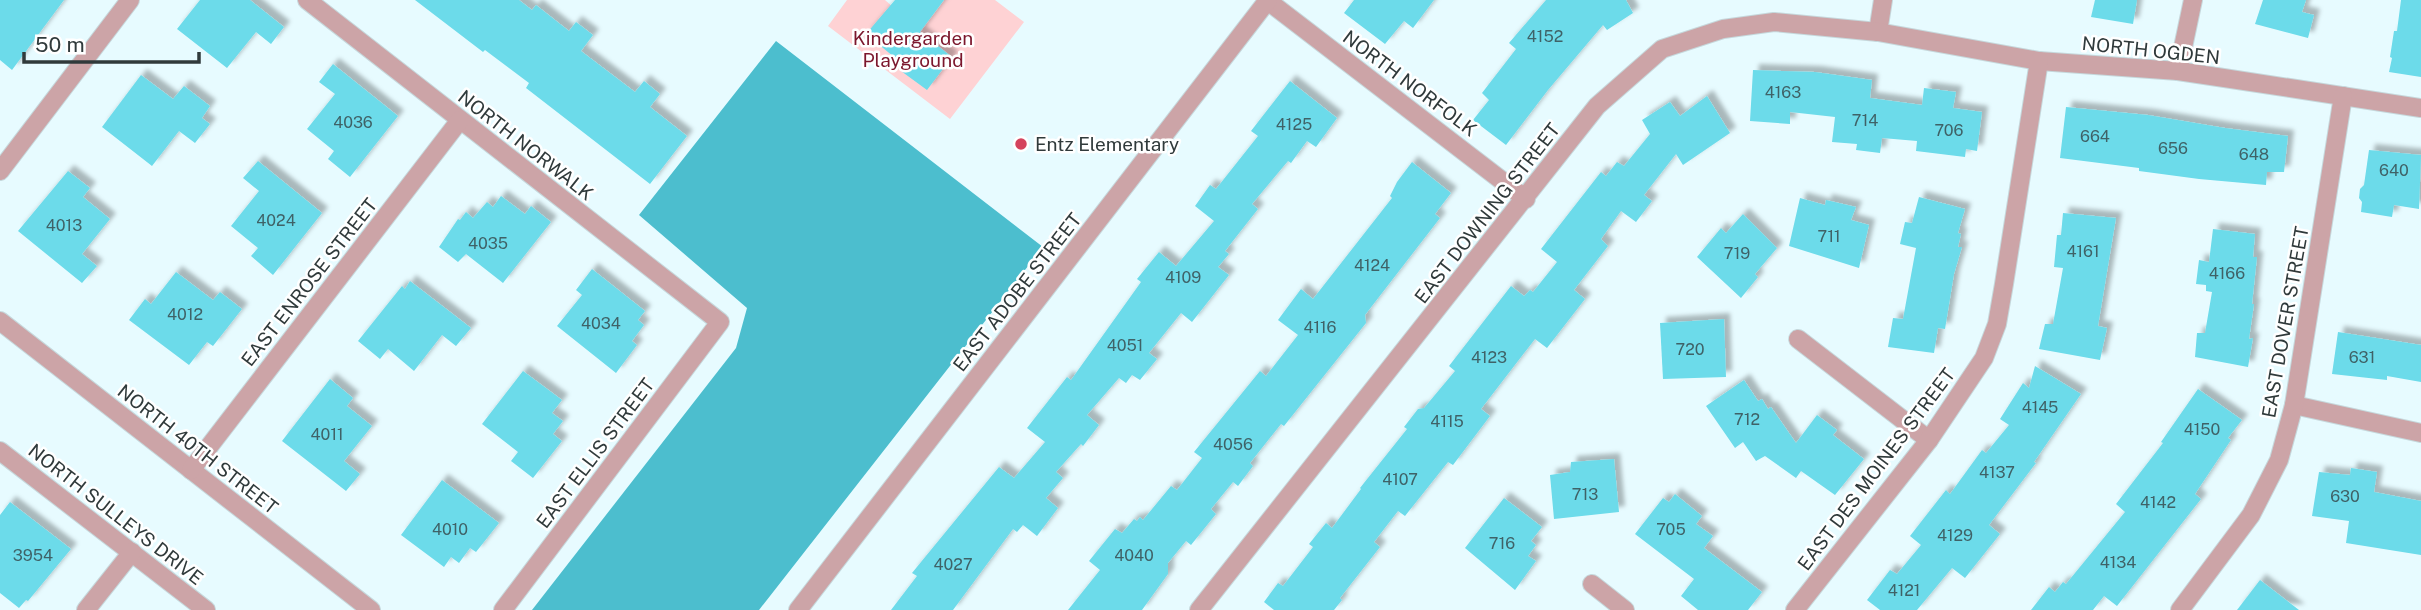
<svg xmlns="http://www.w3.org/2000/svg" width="2421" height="610" viewBox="0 0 2421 610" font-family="'Public Sans',sans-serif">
  <defs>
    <filter id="shadow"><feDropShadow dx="6" dy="-6" stdDeviation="2" flood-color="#0004"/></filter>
  </defs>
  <rect width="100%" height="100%" fill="#e7fbff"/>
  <path fill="#fed2d4" d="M847,0h38l8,7 39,9 12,-16h51l29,22 -74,97 -122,-93z"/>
  <path fill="#4cbece" d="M776,41l267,206 -284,363h-227l204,-262 11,-40 -108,-93z"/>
  <g fill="#6cdbea" filter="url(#shadow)">
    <path d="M0,0h64l-52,70 -12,-10z"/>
    <path d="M200,0h50l34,27 -13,17 -15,-12 -29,36 -50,-39z"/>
    <path d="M415,0h104l13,10 4,-5 33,26 7,-9 17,13 -12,16 54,41 9,-11 16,13 -10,13 37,29 -37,48 -124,-96 3,-5 -44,-33 -2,2z"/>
    <path d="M895,0h49l-24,32 32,25 -25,33 -26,-19 4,-5 -39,-32z"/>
    <path d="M1354,0h80l-21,28 -9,-7 -19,23 -41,-31z"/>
    <path d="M1546,0h80l7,13 -26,17 -4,-5 -55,65 -42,55 -33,-25 16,-20 -7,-7 34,-44 -7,-6z"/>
    <path d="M2095,0h42l-4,24 -42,-7z"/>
    <path d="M2263,0h43l-4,12 12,3 -6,23 -53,-14z"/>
    <path d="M2401,0h20v77l-32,-5 3,-14 -2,-1 4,-26h3z"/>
    <path d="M333,64l65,52 -48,61 -22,-18 6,-8 -27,-22 28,-35 -16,-12z"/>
    <path d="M1753,70l62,2 57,8 -2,18 52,7 2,-17 32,4 -3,16 29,4 -5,39 -11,-2 -1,8 -49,-6 1,-10 -35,-3 -2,15 -24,-3 1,-6 -25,-2 3,-25 -45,-5v12l-40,-3z"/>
    <path d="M141,75l32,24 11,-13 26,20 -8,12 8,6 -15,19 -16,-12 -27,35 -50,-39z"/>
    <path d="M1290,81l47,37 -21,29 -9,-6 -16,22 -3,-2 -36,43 6,5 -33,42 4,3 -11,13 11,8 -37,47 -11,-9 -32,40 8,6 -17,21 -8,-5 -6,8 -7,-5 -32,37 12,10 -16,21 -2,-2 -25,28 7,6 -17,20 12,10 -21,28 -14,-11 -6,7 -4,-3 -60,81h-62l26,-34 -5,-3 87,-106 15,11 31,-36 -18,-14 40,-51 4,3 70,-98 -4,-3 22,-27 17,14 38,-45 -19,-15 15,-21 6,4 42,-53 -7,-5z"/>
    <path d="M1707,96l23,37 -47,32 -7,-11 -32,41 8,6 -16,21 -15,-11 -20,28 7,7 -34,44 11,9 -38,49 -12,-9 -54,70 9,7 -37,49 -5,-3 -43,54 -7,-5 -24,31 6,5 -40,51 2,2 -8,10h-60l-10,-8 14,-19 5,3 30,-39 -4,-3 17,-21 6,5 29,-39 -1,-1 47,-59 -3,-2 14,-18 6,-1 31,-37 -6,-5 62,-80 13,10 6,-6 3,2 24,-30 -16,-13 60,-77 5,4 11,-14 7,4 26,-32 -8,-14 28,-18 10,14z"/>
    <path d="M2066,107l82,8 77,13 63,8 -4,36h-17l-1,13 -67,-6 -60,-8v-3l-79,-10z"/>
    <path d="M2369,150l52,5 -2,54 -25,-4 -2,12 -31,-5 1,-10 -3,-4 1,-9 4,-4z"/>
    <path d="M258,161l64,52 -49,62 -22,-19 7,-8 -27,-22 28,-35 -16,-13z"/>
    <path d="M1412,162l39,31 -16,21 5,4 -75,97 1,8 -82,103 -3,-2 -31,39 3,3 -15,20 -5,-4 -22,27 5,5 -25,31 -5,-4 -18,22v11l-26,36h-74l32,-40 -11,-9 26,-32 7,4 12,-14 3,2 3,-4 3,3 28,-34 6,4 25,-32 -8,-6 66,-81 6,5 32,-41 -20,-15 23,-31 12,10 79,-101 -2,-2 7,-14z"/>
    <path d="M68,171l22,17 -7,9 27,22 -28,35 15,12 -15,17 -64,-52z"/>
    <path d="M501,196l24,18 6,-8 20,16 -48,61 -37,-29 -8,8 -19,-15 19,-28 2,1 6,-8 7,6 14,-16 6,5z"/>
    <path d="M1919,197l46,12 -7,24 3,1 -3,13h4l-8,27 -9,55 -7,-1 -4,25 -46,-6 5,-29 10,1 13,-71 -16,-4 5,-22 7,1z"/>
    <path d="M1800,198l25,7 1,-5 30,7 -5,13 18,5 -10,43 -70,-22z"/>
    <path d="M2063,213l53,5 -18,108 9,2 -7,32 -61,-11 6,-25h8l10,-56 -9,-1 3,-32h4z"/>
    <path d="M1743,214l34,34 -22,26 3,3 -17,21 -44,-41 24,-29 5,5z"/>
    <path d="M2213,229l42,5 -2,23h4l-5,47h2l-5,35 4,-1 -5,29 -53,-10 2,-24h8l7,-41 -6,-1v-6l-10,-1 3,-24 10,2z"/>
    <path d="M592,269l53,42 -7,9 6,5 -12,16 5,4 -21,28 -59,-47 25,-31 -6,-5z"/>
    <path d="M176,272l37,28 7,-8 22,17 -29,37 -6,-4 -18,23 -60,-45 16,-21 6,5z"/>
    <path d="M410,281l61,47 -15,18 -14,-11 -28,36 -26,-22 -8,10 -22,-18 44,-55 3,3z"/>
    <path d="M1724,319l2,58 -63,2 -3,-56z"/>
    <path d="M2338,332l83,13v37l-34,-6v4l-55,-6z"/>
    <path d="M2035,366l46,28 -47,68 2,1 -47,62 11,9 -35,44 -13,-10 -35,42h-37l-13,-10 23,-30 7,4 24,-29 -11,-9 25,-32 11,-14 4,4 32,-44 4,3 23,-28 -9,-6 23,-36 6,5z"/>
    <path d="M523,371l39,29 -10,13 11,8 -10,13 9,7 -29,37 -22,-17 7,-9 -36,-28z"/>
    <path d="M330,379l23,19 -6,8 25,20 -28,35 16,13 -14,17 -64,-50z"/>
    <path d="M1744,380l14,21 4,-2 6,10 3,-2 25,36 21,-28 20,15 -4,5 31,24 -29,36 -34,-24 -5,7 -31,-22 -9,5 -13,-19 -8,6 -29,-42z"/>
    <path d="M2198,389l44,31 -14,18 3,2 -36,54 6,5 -84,107 -13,-10 -11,14h-62l18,-23 6,5 8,-10 3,2 59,-72 -9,-8 47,-61 -2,-1z"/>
    <path d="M1614,459l5,53 -65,7 -4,-44 20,-3 1,-10z"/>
    <path d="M2351,468l26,4 -3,20 47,9v54l-75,-12 3,-22 -37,-5 7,-44 31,3z"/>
    <path d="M442,480l57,43 -23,29 -6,-4 -11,15 -8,-6 -7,10 -43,-32z"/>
    <path d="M1675,494l27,22 -6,8 17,12 -9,12 58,44 -14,18h-50l-17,-14 13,-17 -59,-45 28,-36 6,4z"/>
    <path d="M1504,498l38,29 -11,14 5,4 -8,11 8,5 -21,29 -50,-42z"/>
    <path d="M10,502l61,47 -43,52 -2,-1 -7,8 -19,-15v-78z"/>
    <path d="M2260,580l39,30h-62z"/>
  </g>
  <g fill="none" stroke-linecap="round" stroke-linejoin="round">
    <defs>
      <g id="minor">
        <path d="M307,0l413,322 -217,288"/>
        <path d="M1268,1l258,198"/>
        <path d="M1878,32l5,-32"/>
        <path d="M2178,71l15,-71"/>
        <path d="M0,171l130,-171"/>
        <path d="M0,321l371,289"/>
        <path d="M1798,339l131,101"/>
        <path d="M2294,405l127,28"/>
        <path d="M0,451l206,159"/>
        <path d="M191,470l269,-350"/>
        <path d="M1592,584l33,26"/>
        <path d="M86,610l46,-58"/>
        <path d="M798,610l470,-610"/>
        <path d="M1199,610l398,-504 65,-57 61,-20 51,-7 104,10 161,29 139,10 243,37"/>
        <path d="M1795,610l134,-170 55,-82 13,-34 7,-40 35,-223"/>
        <path d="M2180,610l71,-95 28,-55 15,-55 49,-309"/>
      </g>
    </defs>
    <use href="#minor" stroke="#c6d8dc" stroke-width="20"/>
    <use href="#minor" stroke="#cca4a7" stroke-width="18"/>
  </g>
  <circle fill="#d4435d" stroke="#fff" stroke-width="2.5" cx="1021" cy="144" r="7"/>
  <g text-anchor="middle" stroke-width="5" stroke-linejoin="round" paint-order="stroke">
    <g font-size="16" fill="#3f6267">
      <text x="1545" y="42">4152</text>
      <text x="1783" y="98">4163</text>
      <text x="1865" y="126">714</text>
      <text x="353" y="128">4036</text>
      <text x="1294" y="130">4125</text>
      <text x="1949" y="136">706</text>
      <text x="2095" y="142">664</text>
      <text x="2173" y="154">656</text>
      <text x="2254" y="160">648</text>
      <text x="2394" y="176">640</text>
      <text x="276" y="226">4024</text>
      <text x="64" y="231">4013</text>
      <text x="1829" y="242">711</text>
      <text x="488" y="249">4035</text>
      <text x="2083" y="257">4161</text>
      <text x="1737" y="259">719</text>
      <text x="1372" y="271">4124</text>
      <text x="2227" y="279">4166</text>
      <text x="1183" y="283">4109</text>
      <text x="185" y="320">4012</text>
      <text x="601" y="329">4034</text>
      <text x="1320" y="333">4116</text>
      <text x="1125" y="351">4051</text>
      <text x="1690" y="355">720</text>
      <text x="1489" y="363">4123</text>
      <text x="2362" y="363">631</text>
      <text x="2040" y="413">4145</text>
      <text x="1747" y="425">712</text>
      <text x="1447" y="427">4115</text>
      <text x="2202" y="435">4150</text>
      <text x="327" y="440">4011</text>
      <text x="1233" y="450">4056</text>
      <text x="1997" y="478">4137</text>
      <text x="1400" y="485">4107</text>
      <text x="1585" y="500">713</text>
      <text x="2345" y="502">630</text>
      <text x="2158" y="508">4142</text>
      <text x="450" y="535">4010</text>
      <text x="1671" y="535">705</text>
      <text x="1955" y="541">4129</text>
      <text x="1502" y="549">716</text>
      <text x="33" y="561">3954</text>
      <text x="1134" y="561">4040</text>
      <text x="2118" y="568">4134</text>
      <text x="953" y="570">4027</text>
      <text x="1904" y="596">4121</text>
    </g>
    <g font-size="19" fill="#7b172d" stroke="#fff">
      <text x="913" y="45">Kindergarden<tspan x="913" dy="22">Playground</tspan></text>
    </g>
    <g font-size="19" fill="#303a3b" stroke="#fff">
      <text transform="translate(2151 50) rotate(6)" y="7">NORTH OGDEN</text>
      <text transform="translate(1410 83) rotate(37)" y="7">NORTH NORFOLK</text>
      <text transform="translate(526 145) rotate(38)" y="7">NORTH NORWALK</text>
      <text transform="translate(1487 213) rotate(-52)" y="7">EAST DOWNING STREET</text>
      <text transform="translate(309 282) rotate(-52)" y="7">EAST ENROSE STREET</text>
      <text transform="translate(1017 292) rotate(-52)" y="7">EAST ADOBE STREET</text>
      <text transform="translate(2285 322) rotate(-80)" y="7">EAST DOVER STREET</text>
      <text transform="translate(198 449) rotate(38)" y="7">NORTH 40TH STREET</text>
      <text transform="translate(595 453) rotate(-53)" y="7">EAST ELLIS STREET</text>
      <text transform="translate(1876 469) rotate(-53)" y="7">EAST DES MOINES STREET</text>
      <text transform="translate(116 514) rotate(38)" y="7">NORTH SULLEYS DRIVE</text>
    </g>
    <g font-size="19" fill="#303a3b" stroke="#fff" text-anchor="start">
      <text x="1035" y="151">Entz Elementary</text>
    </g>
  </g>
  <path d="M24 52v10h175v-10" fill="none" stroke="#303a3b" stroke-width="3.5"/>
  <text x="35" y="52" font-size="21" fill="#303a3b" stroke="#ffffff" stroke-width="5" paint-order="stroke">50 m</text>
</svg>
